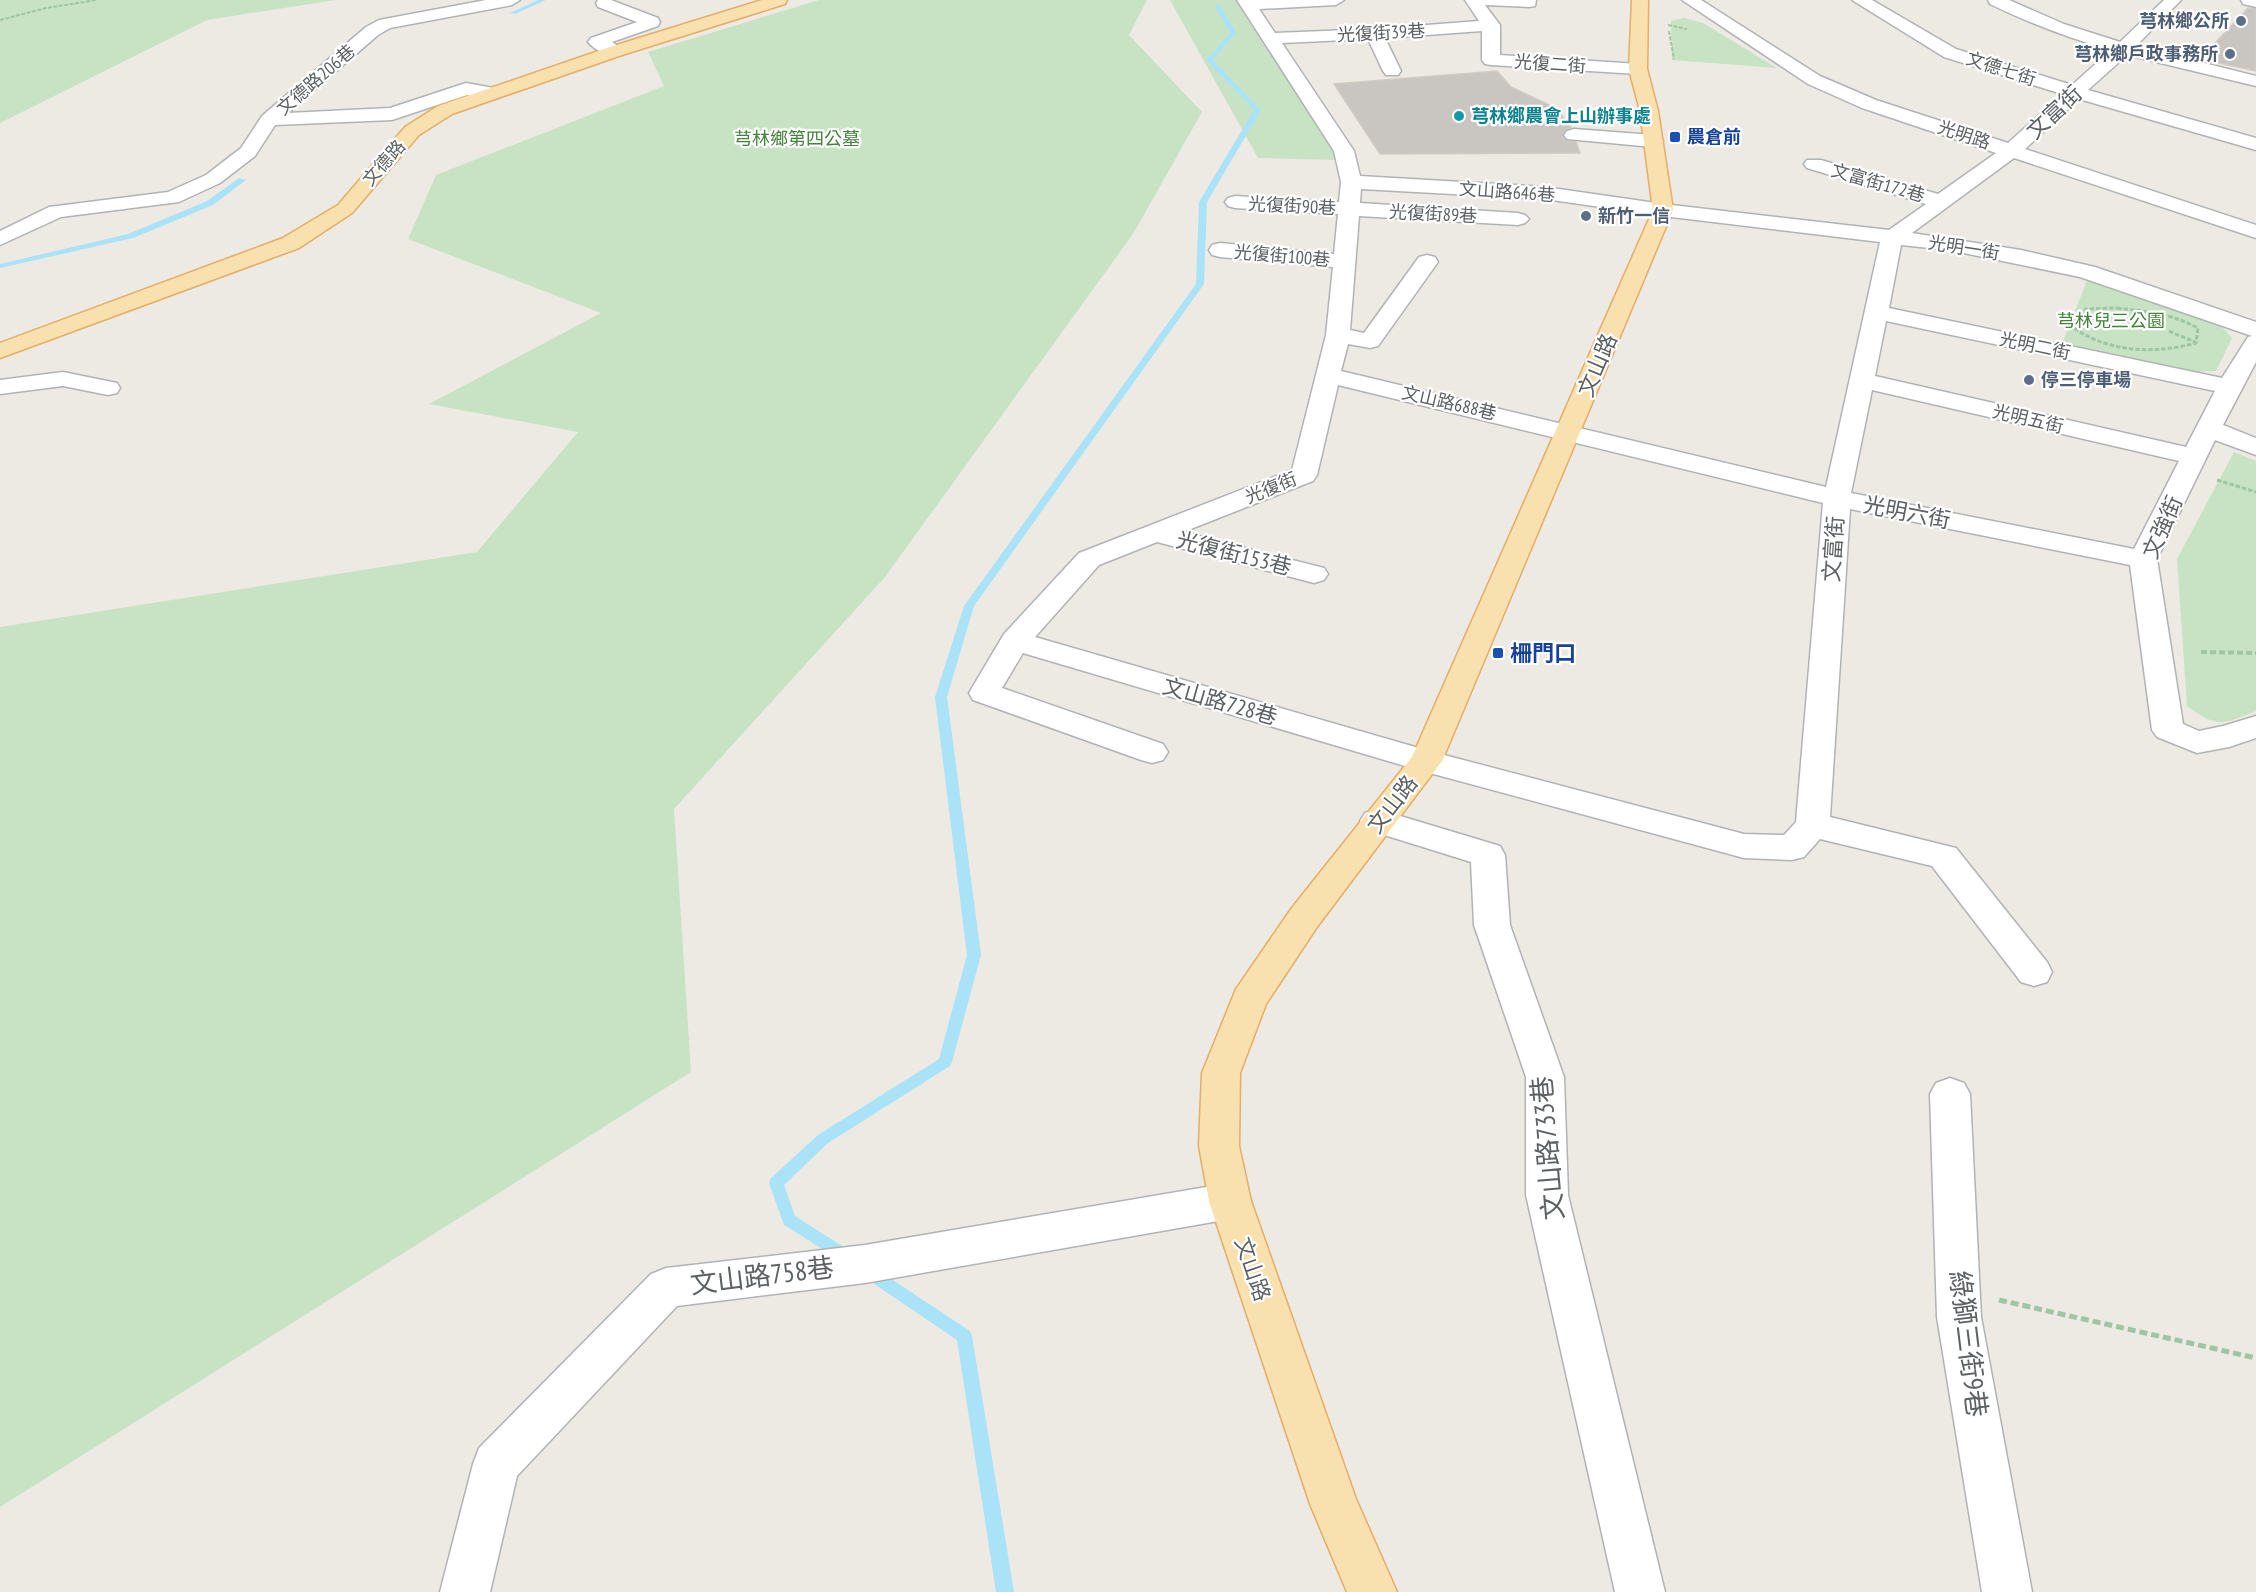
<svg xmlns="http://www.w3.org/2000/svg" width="2256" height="1592" viewBox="0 0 2256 1592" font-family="'PT Sans Narrow','Noto Sans TC',sans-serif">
  <rect width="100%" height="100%" fill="#edeae4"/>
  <g fill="#c8e3c3">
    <path d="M0,0h335l-128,20 -207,103z"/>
    <path d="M819,0h328l-18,35 73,77 -69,122 -248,343 -211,232 17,263 -691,435v-880l477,-75 101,-120 -149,-28 172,-91 -193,-74 28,-64 228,-89 -16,-34z"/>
    <path d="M1170,0h72l95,148v12l-79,-2z"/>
    <path d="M1684,18l19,5 74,45 -105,-8 -1,-39z"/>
    <path d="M2088,278l133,48 11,12 -16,33 -24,1 -130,-28z"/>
    <path d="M2234,452l22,9v250c-34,14 -39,17 -69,-5l-10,-147z"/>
  </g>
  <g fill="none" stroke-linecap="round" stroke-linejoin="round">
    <g fill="#aae2f8" fill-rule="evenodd">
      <path d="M538,0h8l-31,14 -5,-1z"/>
      <path d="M1218,4l3,2 15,27 -23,27 48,50 -54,92 -3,82 -230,322 -27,91 34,258 -29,107 -2,4 -122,77 -44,42 11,31 55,35 3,5 -3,5 -5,2 -61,-38 -15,-42 2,-5 47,-43 121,-76 28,-104 -32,-258 29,-91 232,-322 3,-82 55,-92 -48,-50 24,-27 -15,-27z"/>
      <path d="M239,178l7,2 -33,25 -80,33 -133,30v-4l128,-30 79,-33z"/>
      <path d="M870,1265l100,66 2,5 42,256h-18l-39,-252 -93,-63 -2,-5 2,-5z"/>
    </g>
  </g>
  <g fill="#c9c5c1" stroke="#d2cbc3" stroke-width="1.5">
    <path d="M2248,8l8,1v62l-56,-12z"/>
    <path d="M1497,71l14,16 45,21 15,19 -6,3 -3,6 5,5 9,1 4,11 -200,1 -46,-70z"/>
  </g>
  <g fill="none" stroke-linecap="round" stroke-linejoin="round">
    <defs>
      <g id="minor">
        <path d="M486,0h34l-8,5 -122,23 -12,7 -90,78 102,-5 76,-25 33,6 2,4 -2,4 -7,2 -25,-4 -75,25 -117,5 -20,31 -35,27 -41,19 -118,15 -61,28v-14l49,-24 119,-15 38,-17 35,-27 21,-32 104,-89 13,-7z"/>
        <path d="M598,0h13l47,18 2,4 -2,4 -46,16 13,9 -3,4c-11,2 -27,-4 -34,-13l3,-4 46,-16 -39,-15 -2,-4z"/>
        <path d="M1237,0h107l-8,5 -77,4 16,24 99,-4 105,-8 -14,-21h71l-1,6 -6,1 -44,-2 15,20v30l138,9 6,1 3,4 -3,4 -6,1 -147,-9 -6,-1 -3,-4v-29l-97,7 16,33 -3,4h-12l-3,-4 -15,-32 -86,4 72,108 6,25 185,11 118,17 226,26 37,-26 -119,-36 -3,-4 3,-4h14l117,34 58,-41 -134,-45 -54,-24 -126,-84h19l119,76 56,24 132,43 54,-49 -118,-37 -92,-57h20l84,49 116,36 39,-35c-42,-12 -82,-27 -121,-46l-2,-4h21l55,24 56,18 44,-42h17l-45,46 120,30v10l-129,-31 -39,35 168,48v12l-177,-51 -54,50 231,76v13l-242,-80 -102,75 109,17 74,17 161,55v40l-33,63 33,13v17l-41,-15 -58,119 26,165 16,7 24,-5 33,-10v22l-27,9 -32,6 -40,-16 -5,-7 -22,-165 -280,-56 -20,308 126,31 91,114 5,10 -5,10 -13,4 -13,-4 -89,-116 -112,-27 -16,18 -12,3 -48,-2 -329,-89 -392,-116 -21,35 161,56 5,8 -5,8 -11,3 -11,-3 -168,-60 -4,-7 35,-59 75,-81 213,-83 34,-135 7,-68 -113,-10 -8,-2 -3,-5 3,-5 8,-2 114,11 4,-40 -103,-6 -7,-2 -3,-4 3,-4 7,-2 104,6 2,-20 -7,-31zM1361,189l184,10 118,17 217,26 -54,245 -485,-116 7,-27 22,4 8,-2 60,-84 -3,-5 -8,-2 -8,2 -55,76 -14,-3 9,-114 159,9 7,-2 4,-4 -4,-4 -7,-2 -158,-10zM1901,245l48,5 131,27 172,59 -4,1 -26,41 -333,-70zM1886,321l329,70 -29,56 -311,-71zM1338,385l485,118 -27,319 -12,13 -40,-1 -315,-83 -394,-114 64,-72 58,-23 157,41 10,-3 4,-6 -4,-6 -141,-36 130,-51 4,-6zM1872,390l307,71 -45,88 -283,-56z"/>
        <path d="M2241,0h15v7l-13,-3z"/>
        <path d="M1574,129l79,6 7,2 3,4 -3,4 -7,2 -86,-8 -3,-4 3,-4z"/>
        <path d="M63,372l54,11 3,5 -3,5 -9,2 -45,-9 -63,8v-14z"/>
        <path d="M1377,809l123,37 5,9 5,70 54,152 4,118 97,397h-50l-89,-397v-118l-52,-152 -3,-63 -106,-33 -5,-8 5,-8z"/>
        <path d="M1950,1078l14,5 6,11 11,223 51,275h-50l-45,-275 -7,-223 6,-11z"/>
        <path d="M1230,1183l15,5 6,13 -6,13 -15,5 -365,64 -188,23 -160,170 -27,116h-50l33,-128 6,-16 172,-174 15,-6 199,-23z"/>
      </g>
      <g id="major">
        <path d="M762,0h25l-2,4 -163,51 -170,59 -33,21 -67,78 -53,35 -299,110v-15l283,-105 55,-33 67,-78 33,-21 172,-59z"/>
        <path d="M1632,0h16l-1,69 11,42 15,99 -231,551 -125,166 -51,77 -26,69 -1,73 12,55 105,298 41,93h-50l-37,-88 -101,-303 -10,-55 3,-73 34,-84 55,-80 121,-152 241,-547 -13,-99 -11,-42z"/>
      </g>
    </defs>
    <use href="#minor" stroke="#b0b3b5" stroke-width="3"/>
    <use href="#major" stroke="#e5ad65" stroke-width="3"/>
    <g stroke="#9ec6a2" stroke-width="2" stroke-dasharray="4 1.5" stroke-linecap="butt">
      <path d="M0,20l46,-12 51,-8"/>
      <path d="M1668,25l19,4"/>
      <path d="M1669,31l5,28"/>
    </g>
    <g stroke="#9ec6a2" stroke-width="3" stroke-dasharray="4.5 2" stroke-linecap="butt">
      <path d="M2117,308c29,3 55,6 81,20l-2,15c-41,11 -86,10 -122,-15l1,-9 11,-10z"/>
      <path d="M2169,331l26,11"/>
      <path d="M2217,480l39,12"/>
    </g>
    <path stroke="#9ec6a2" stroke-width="4" stroke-dasharray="6 3" stroke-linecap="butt" d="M2201,652l55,1"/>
    <path stroke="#9ec6a2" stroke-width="5" stroke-dasharray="8 4" stroke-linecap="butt" d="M1999,1300l257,58"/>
    <use href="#minor" fill="#fff" fill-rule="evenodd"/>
    <use href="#major" fill="#f8e0af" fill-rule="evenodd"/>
  </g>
  <g fill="#5c6f8a" stroke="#fff" stroke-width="2">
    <circle cx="2241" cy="21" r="6"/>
    <circle cx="2230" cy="54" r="6"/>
    <circle cx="1586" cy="216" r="6"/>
    <circle cx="2029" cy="380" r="6"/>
  </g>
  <circle fill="#0f9aa8" stroke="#fff" stroke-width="2" cx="1459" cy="116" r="6"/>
  <g fill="#1a4fb4" stroke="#fff" stroke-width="2">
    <rect x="1669" y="131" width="12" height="12" rx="3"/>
    <rect x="1492" y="647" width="12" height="12" rx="3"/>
  </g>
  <g text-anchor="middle" stroke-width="4.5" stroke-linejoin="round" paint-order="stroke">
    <g font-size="18" font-weight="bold" fill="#4e5e75" stroke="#fff" text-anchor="end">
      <text x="2229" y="27">芎林鄉公所</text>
      <text x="2218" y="60">芎林鄉戶政事務所</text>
      <text x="1598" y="222" text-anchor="start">新竹一信</text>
      <text x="2041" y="386" text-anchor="start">停三停車場</text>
    </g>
    <g font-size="18" fill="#5c6163" stroke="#fff">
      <text transform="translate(1381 33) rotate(-3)" y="6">光復街39巷</text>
      <text transform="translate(1550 64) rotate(4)" y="6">光復二街</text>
      <text transform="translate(2001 69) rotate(18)" y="6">文德七街</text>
      <text transform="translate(316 80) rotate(-41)" y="6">文德路206巷</text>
      <text transform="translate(1964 135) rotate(18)" y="6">光明路</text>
      <text transform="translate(384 163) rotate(-49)" y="6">文德路</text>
      <text transform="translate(1878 183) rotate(16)" y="6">文富街172巷</text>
      <text transform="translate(1507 192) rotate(4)" y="6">文山路646巷</text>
      <text transform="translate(1292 206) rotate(3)" y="6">光復街90巷</text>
      <text transform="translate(1433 214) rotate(3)" y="6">光復街89巷</text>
      <text transform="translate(1964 248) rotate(9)" y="6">光明一街</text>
      <text transform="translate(1282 256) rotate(5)" y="6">光復街100巷</text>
      <text transform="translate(2035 346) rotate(12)" y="6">光明二街</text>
      <text transform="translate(1449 403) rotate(13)" y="6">文山路688巷</text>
      <text transform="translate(2028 419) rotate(13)" y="6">光明五街</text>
      <text transform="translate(1271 488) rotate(-22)" y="6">光復街</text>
    </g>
    <g font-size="18" font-weight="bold" fill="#0d838f" stroke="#fff" text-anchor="start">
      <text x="1471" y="122">芎林鄉農會上山辦事處</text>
    </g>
    <g font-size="18" font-weight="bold" fill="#164399" stroke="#fff" text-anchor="start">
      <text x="1687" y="143">農倉前</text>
    </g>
    <g font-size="18" fill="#45823c" stroke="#fff">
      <text x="797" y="145">芎林鄉第四公墓</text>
      <text x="2111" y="327">芎林兒三公園</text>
    </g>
    <g font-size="22" fill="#5c6163" stroke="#fff">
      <text transform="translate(2054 112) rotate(-43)" y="8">文富街</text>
      <text transform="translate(1597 365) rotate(-67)" y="8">文山路</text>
      <text transform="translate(1907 512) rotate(11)" y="8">光明六街</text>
      <text transform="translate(2162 527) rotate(-66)" y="8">文強街</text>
      <text transform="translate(1833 549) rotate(-86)" y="8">文富街</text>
      <text transform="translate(1234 553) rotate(14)" y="8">光復街153巷</text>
      <text transform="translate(1220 701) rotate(16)" y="8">文山路728巷</text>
      <text transform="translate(1392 804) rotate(-52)" y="8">文山路</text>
      <text transform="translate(1253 1269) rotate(71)" y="8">文山路</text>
    </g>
    <g font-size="22" font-weight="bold" fill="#164399" stroke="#fff" text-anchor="start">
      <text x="1510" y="661">柵門口</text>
    </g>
    <g font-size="27" fill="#5c6163" stroke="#fff">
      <text transform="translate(1548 1148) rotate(-95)" y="9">文山路733巷</text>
      <text transform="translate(762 1276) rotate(-7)" y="9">文山路758巷</text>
      <text transform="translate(1968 1344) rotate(83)" y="9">綠獅三街9巷</text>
    </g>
  </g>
</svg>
